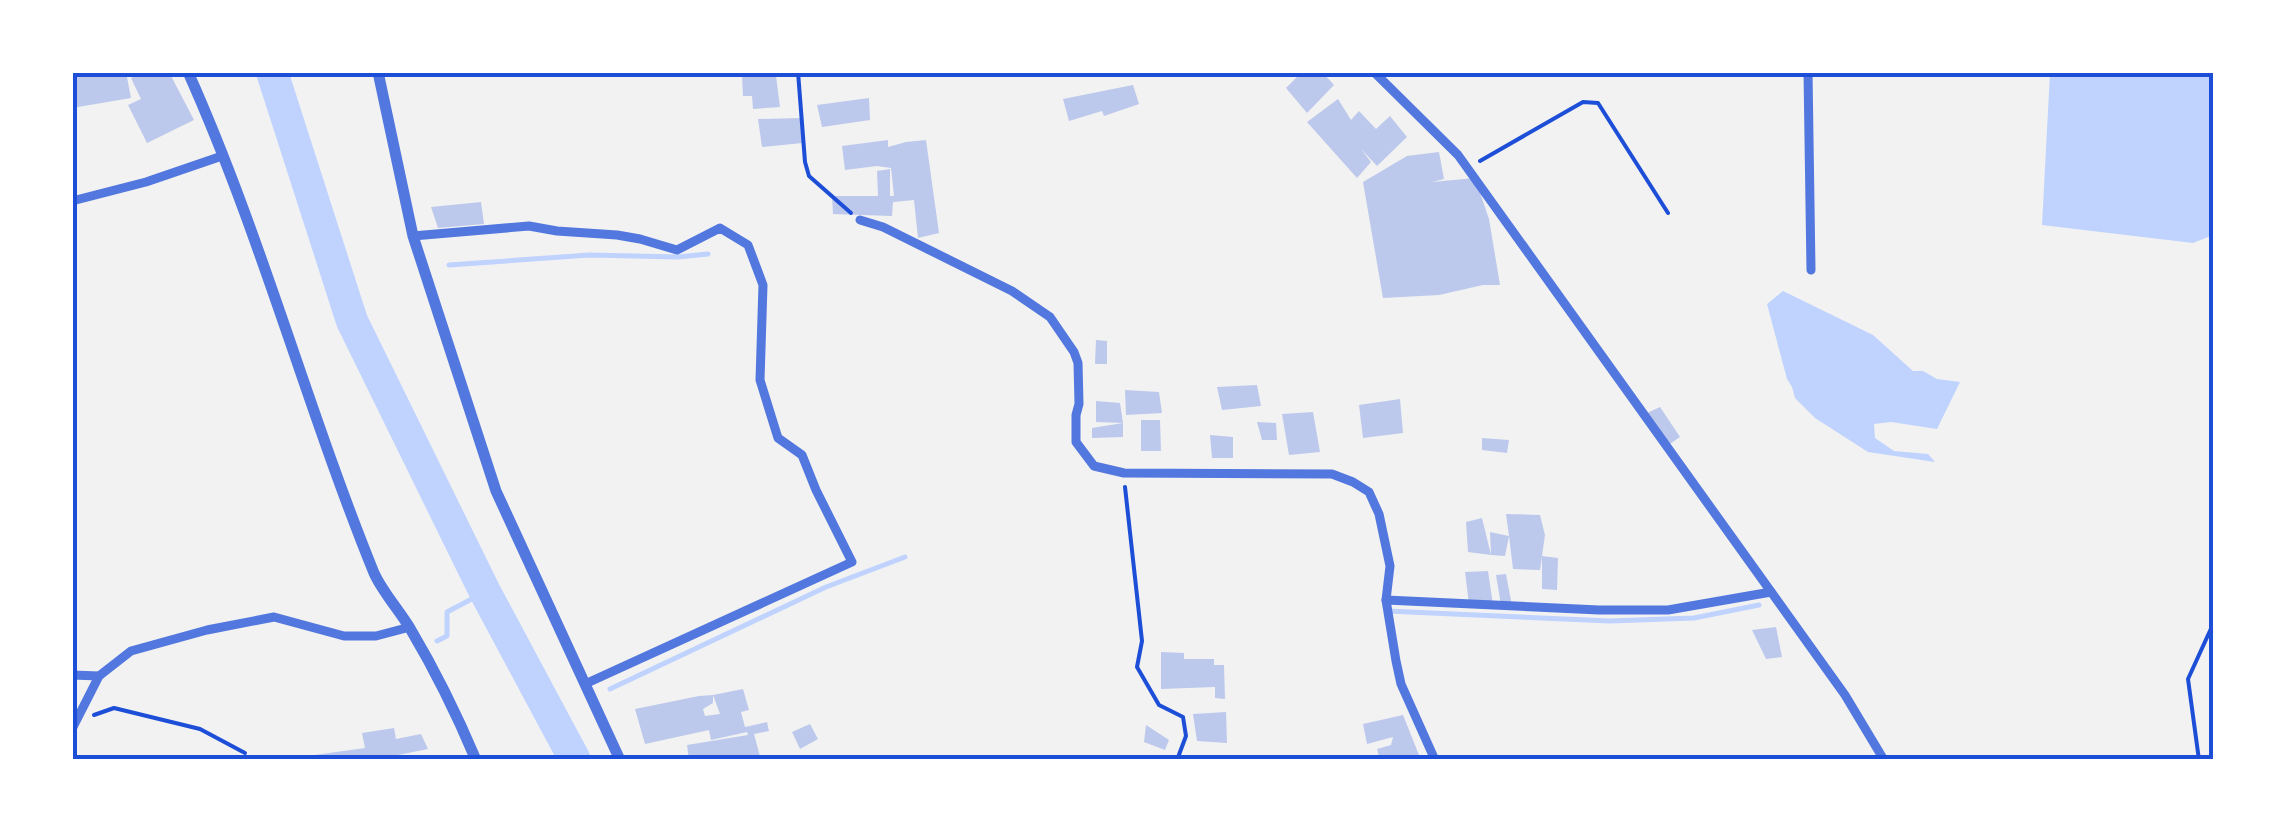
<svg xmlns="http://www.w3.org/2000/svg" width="2286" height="832" viewBox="0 0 2286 832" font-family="'Noto Serif',serif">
  <rect width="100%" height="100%" fill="#f2f2f2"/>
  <g fill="#bfd3fe">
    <path d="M2050,73h163v162l-20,8 -151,-18z"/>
    <path d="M1783,291l90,44 40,36h10l14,8 23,3 -23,47 -46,-7 -17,2 1,14 19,13 34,3 7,8 -67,-10 -53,-34 -20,-20 -3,-11 -5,-8 -20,-75z"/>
  </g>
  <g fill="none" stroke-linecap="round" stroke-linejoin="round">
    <g stroke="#bfd3fe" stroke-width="5">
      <path d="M449,265l140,-10 89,2 30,-3"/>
      <path d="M1387,611l223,10 84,-3 65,-13"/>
      <path d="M437,641l10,-5v-24l38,-20"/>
      <path d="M610,689l216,-102 79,-30"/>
    </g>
    <path stroke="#bfd3fe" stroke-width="32" d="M272,72l80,249 133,271 90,168"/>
  </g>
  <g fill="#bdc9ec">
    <path d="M72,72h54l5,26 -59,10z"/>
    <path d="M143,72h26l25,48 -47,23 -19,-38 13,-6 -10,-21z"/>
    <path d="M1302,72h20l12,13 -27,28 -21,-25z"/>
    <path d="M742,76h34l4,31 -27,2 -1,-13h-9z"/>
    <path d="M1133,85l6,19 -35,12 -2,-5 -33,10 -6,-22z"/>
    <path d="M869,98l1,22 -48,7 -5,-22z"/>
    <path d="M1338,99l13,21 8,-9 17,18 14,-13 17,21 -30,29 -16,-17 10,13 -14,16 -50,-56z"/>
    <path d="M801,118l2,25 -41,4 -4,-28z"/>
    <path d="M888,140v7l18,-5 20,-2 13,93 -21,5 -4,-38 -21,2 -1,14 -59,-2 -1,-18h46l-1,-25 13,-2v27h4l-3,-28 -14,-2 -32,4 -3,-24z"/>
    <path d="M1439,152l5,27 -12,3 43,-4 14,41 11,66h-17l-44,10 -56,3 -20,-116 44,-26z"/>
    <path d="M481,202l3,22 -46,4 -7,-21z"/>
    <path d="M1096,340l11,1v23h-12z"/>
    <path d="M1257,385l4,21 -39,4 -5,-23z"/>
    <path d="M1125,390l34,2 3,21 -36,2z"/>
    <path d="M1400,399l3,34 -40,5 -4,-33z"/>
    <path d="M1096,401l24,2 3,20 -27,-1z"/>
    <path d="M1660,407l20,30 -13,9 -22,-32z"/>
    <path d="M1313,412l7,40 -31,3 -7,-41z"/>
    <path d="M1141,420h19l1,31h-20z"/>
    <path d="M1257,422l19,1 1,17h-15z"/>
    <path d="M1123,423v14l-31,1v-10z"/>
    <path d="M1210,435l23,2v21h-21z"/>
    <path d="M1482,438l27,2 -2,13 -25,-3z"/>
    <path d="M1506,514l34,1 5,20 -3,21 16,2 -1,32 -15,-1v-33l-2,14 -27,-1 -4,-33 -4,20 -14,-1 -23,-3 -2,-30 16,-4 9,37 -1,-23 19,4z"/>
    <path d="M1488,571l5,34 -24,-1 -4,-32z"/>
    <path d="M1506,574l6,32 -11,-1 -5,-30z"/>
    <path d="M1776,627l6,30 -16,2 -14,-29z"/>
    <path d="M1161,652l23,1v6h30v6h10l1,34 -10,-1v-11l-54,2z"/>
    <path d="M743,689l6,21 -8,2 4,15 22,-5 2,9 -15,3 7,26h-72l-2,-15 61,-10 -1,-3 -36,8 -2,-10 -64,14 -10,-35 64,-13 14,-1v8l-10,6 2,7 15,-2 -7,-19z"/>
    <path d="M1226,712l1,31 -30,-2 -4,-27z"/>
    <path d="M1403,715l18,45h-41l-3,-11 14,-4 2,-8 -26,7 -4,-20z"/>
    <path d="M810,724l8,15 -18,10 -8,-17z"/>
    <path d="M1146,725l23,15 -4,10 -21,-8z"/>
    <path d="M394,728l2,11 25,-5 7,15 -30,6 1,5h-99v-3l65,-9 -3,-15z"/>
  </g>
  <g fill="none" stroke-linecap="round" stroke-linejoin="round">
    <g stroke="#1d4ed8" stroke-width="4">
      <path d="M798,72l7,90 4,14 42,37"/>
      <path d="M1480,161l103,-59 15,1 70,110"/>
      <path d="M1125,487l17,154 -5,26 22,38 24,12 3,19 -9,24"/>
      <path d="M94,715l20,-7 86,21 45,24"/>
      <path d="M2199,760l-11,-81 26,-57"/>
    </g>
    <g stroke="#5277de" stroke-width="9">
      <path d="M1374,72l84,83 387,540 39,65"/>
      <path d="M1808,72l3,198"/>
      <path d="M72,201l74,-19 76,-26"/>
      <path d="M860,220l23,7 129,64 38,26 24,35 4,11 1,41 -3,11v27l18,24 30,7 208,1 21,8 16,10 10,22 11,52 -4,34 10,61 5,23 34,76"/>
      <path d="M413,236l116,-10 28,5 60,4 23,4 37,11 43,-22 28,17 15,40 -3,95 18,58 24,17 14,35 36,72 -267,122"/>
      <path d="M1386,600l213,10h69l103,-18"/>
      <path d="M72,675l27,1"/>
      <path d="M72,729l27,-53 32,-25 76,-21 67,-13 70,19h32l34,-9"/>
    </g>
    <g stroke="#5277de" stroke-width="11">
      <path d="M188,72c73,163 119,336 186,501 9,20 26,38 37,57 25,42 46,85 65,130"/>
      <path d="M378,72l35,164 83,255 124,269"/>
    </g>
  </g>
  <rect width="2286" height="832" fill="none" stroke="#ffffff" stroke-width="150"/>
  <rect x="75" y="75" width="2136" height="682" fill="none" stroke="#1d4ed8" stroke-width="4"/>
</svg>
